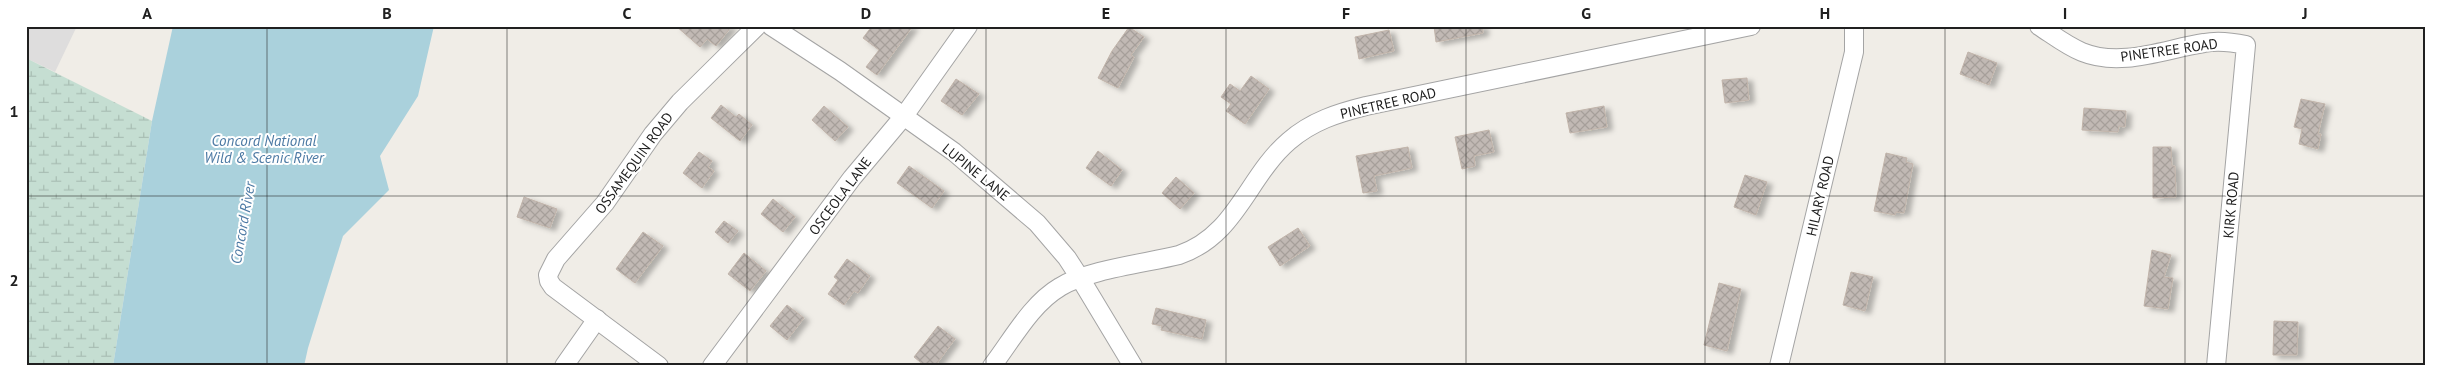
<svg xmlns="http://www.w3.org/2000/svg" width="2452" height="392" viewBox="0 0 2452 392" font-family="'PT Sans',sans-serif">
  <defs>
    <pattern id="wetland-marsh" width="20" height="14" patternUnits="userSpaceOnUse" patternTransform="scale(1.25)"><rect width="20" height="14" fill="#c5ded2"/><path d="M1 5h8M5 5V1M11 12h8M15 12V8" fill="none" stroke="#a9beb4"/></pattern>
    <pattern id="building-cross-hatch" width="8" height="8" patternUnits="userSpaceOnUse" patternTransform="scale(1.25)"><rect width="8" height="8" fill="#c1b9b4"/><path d="M0 0l8 8M0 8l8-8" fill="none" stroke="#a69f9a"/></pattern>
    <filter id="shadow"><feDropShadow dx="5.5" dy="3" stdDeviation="2.5" flood-color="#0004"/></filter>
  </defs>
  <rect width="100%" height="100%" fill="#f0ede7"/>
  <path fill="#dedddd" d="M26,26h51l-22,46 -29,-14z"/>
  <path fill="url(#wetland-marsh)" d="M26,58l126,63 -39,245h-87z"/>
  <path fill="#aad1dc" d="M173,26h261l-16,70 -38,60 9,34 -46,46 -35,112 -4,18h-191l39,-245z"/>
  <g fill="url(#building-cross-hatch)" stroke="#c1b4aa" filter="url(#shadow)">
    <path d="M676,26h56l-16,20 -9,-7 -7,8z"/>
    <path d="M872,26h41l-36,49 -11,-8 13,-17 -16,-12z"/>
    <path d="M1434,26h49v7l-47,9z"/>
    <path d="M1129,27l15,10 -13,18 3,2 -16,31 -20,-10 14,-27z"/>
    <path d="M1389,30l5,21 -35,8 -4,-22z"/>
    <path d="M1968,52l29,11 -8,22 -29,-11z"/>
    <path d="M1251,76l18,13 -24,35 -19,-13 5,-7 -10,-7 9,-13 10,7z"/>
    <path d="M1747,78l2,22 -24,3 -3,-23z"/>
    <path d="M956,79l23,15 -17,21 -21,-14z"/>
    <path d="M2301,99l24,5 -7,30h3l-3,15 -19,-5 3,-15 -8,-2z"/>
    <path d="M721,105l15,12 3,-3 13,11 -12,16 -29,-23z"/>
    <path d="M824,106l24,21 -13,14 -23,-21z"/>
    <path d="M1604,106l3,21 -37,6 -4,-20z"/>
    <path d="M2084,108l42,3 -1,16 -6,-1 -1,6 -36,-2z"/>
    <path d="M1489,130l5,22 -20,4 1,10 -13,3 -7,-32z"/>
    <path d="M1408,147l4,21 -38,8 3,15 -14,2 -7,-37z"/>
    <path d="M2153,147h18l1,19h3l1,31 -23,1z"/>
    <path d="M1098,151l24,19 -11,16 -25,-18z"/>
    <path d="M699,152l13,9 -4,6 6,4 -12,17 -19,-15z"/>
    <path d="M1886,153l21,5 -1,4 7,2 -9,49 -8,-1 -1,3 -21,-4z"/>
    <path d="M909,166l35,25 -12,17 -35,-25z"/>
    <path d="M1745,175l22,7 -11,33 -22,-8z"/>
    <path d="M1176,177l18,16 -14,16 -18,-16z"/>
    <path d="M524,197l33,12 -7,19 -33,-11z"/>
    <path d="M773,199l22,18 -12,15 -22,-18z"/>
    <path d="M724,221l14,10 -10,12 -13,-11z"/>
    <path d="M1298,228l12,18 -30,20 -12,-19z"/>
    <path d="M643,232l20,14 -28,37 -19,-14z"/>
    <path d="M2152,250l19,5 -7,22 9,1 -5,31 -24,-3z"/>
    <path d="M744,253l22,18 -16,20 -22,-17z"/>
    <path d="M847,259l23,17 -12,17 -4,-2 -10,14 -16,-11 10,-14 -4,-3z"/>
    <path d="M1851,272l22,5 -8,34 -22,-6z"/>
    <path d="M1719,283l22,6 -14,62 -23,-6z"/>
    <path d="M787,305l17,13 -17,22 -17,-14z"/>
    <path d="M1156,308l50,12 -4,19 -41,-9 1,-4 -10,-2z"/>
    <path d="M2274,321l24,1 -1,33h-24z"/>
    <path d="M938,326l17,13 -20,27h-10l-11,-9z"/>
  </g>
  <g fill="none" stroke-linecap="round" stroke-linejoin="round">
    <defs>
      <g id="minor">
        <path d="M771,26l69,45 114,81 83,71 30,35 13,20 53,88"/>
        <path d="M2039,26c14,9 28,20 43,26 39,16 83,-3 122,-9 14,-3 28,-1 42,2l-30,321"/>
        <path d="M564,366l33,-47"/>
        <path d="M659,366l-106,-79 -4,-6 -1,-6 8,-16 49,-56 48,-69 27,-32 77,-76"/>
        <path d="M712,366l140,-188 52,-62 64,-90"/>
        <path d="M992,366c20,-26 39,-62 68,-79 27,-17 87,-24 119,-32 58,-20 68,-78 110,-114 23,-20 49,-28 77,-35l385,-80"/>
        <path d="M1779,366l75,-314v-26"/>
      </g>
    </defs>
    <use href="#minor" stroke="#a4a4a4" stroke-width="20"/>
    <use href="#minor" stroke="#fff" stroke-width="18"/>
  </g>
  <path fill="none" stroke="#202020" stroke-width="1" stroke-opacity="0.55" d="M267,26v340M507,26v340M747,26v340M986,26v340M1226,26v340M1466,26v340M1705,26v340M1945,26v340M2185,26v340M26,196h2400"/>
  <g text-anchor="middle" stroke-width="4" stroke-linejoin="round" paint-order="stroke">
    <g font-size="14" fill="#202020" stroke="#fff">
      <text transform="translate(2169 50) rotate(-8)" y="5">PINETREE ROAD</text>
      <text transform="translate(1388 103) rotate(-13)" y="5">PINETREE ROAD</text>
      <text transform="translate(634 163) rotate(-54)" y="5">OSSAMEQUIN ROAD</text>
      <text transform="translate(976 172) rotate(39)" y="5">LUPINE LANE</text>
      <text transform="translate(840 196) rotate(-53)" y="5">OSCEOLA LANE</text>
      <text transform="translate(1820 196) rotate(-77)" y="5">HILARY ROAD</text>
      <text transform="translate(2231 205) rotate(-85)" y="5">KIRK ROAD</text>
    </g>
    <g font-size="15" font-style="italic" fill="#4d7aa4" stroke="#fff">
      <text x="264" y="146">Concord National<tspan x="264" dy="17">Wild &amp; Scenic River</tspan></text>
      <text transform="translate(243 223) rotate(-80)" y="5">Concord River</text>
    </g>
  </g>
  <rect width="2452" height="392" fill="none" stroke="#ffffff" stroke-width="55"/>
  <rect x="28" y="28" width="2396" height="336" fill="none" stroke="#202020" stroke-width="2"/>
  <g font-size="16" text-anchor="middle" font-weight="bold" fill="#202020">
    <text x="147" y="19">A</text>
    <text x="387" y="19">B</text>
    <text x="627" y="19">C</text>
    <text x="866" y="19">D</text>
    <text x="1106" y="19">E</text>
    <text x="1346" y="19">F</text>
    <text x="1586" y="19">G</text>
    <text x="1825" y="19">H</text>
    <text x="2065" y="19">I</text>
    <text x="2305" y="19">J</text>
    <text x="14" y="117">1</text>
    <text x="14" y="286">2</text>
  </g>
</svg>
